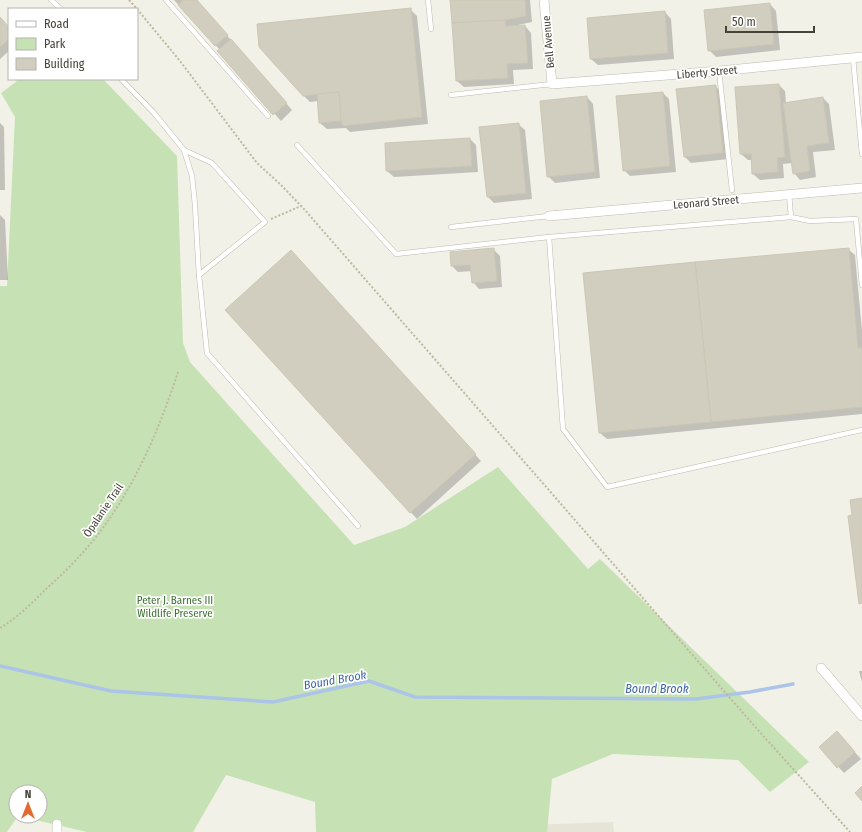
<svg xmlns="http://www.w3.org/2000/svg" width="862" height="832" viewBox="0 0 862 832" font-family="'Fira Sans Condensed',sans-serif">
  <rect width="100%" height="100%" fill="#f2f1e8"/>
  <path fill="#e5e4d7" d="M613,822l1,10h-275z"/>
  <path fill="#c6e2b5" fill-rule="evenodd" d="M17,79h86l74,77 6,187 7,19 164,183 51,-18 93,-60 90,102 12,-10 209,203 -39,30 -32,-32 -125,-6 -61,25 -5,53h-231l-1,-30 -89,-27 -33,57h-106l-69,-16 -11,16h-7v-546h7l8,-169 -14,-24 15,-11zM16,792h24v24h-24z"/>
  <g fill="#0003">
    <path d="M174,0h22l96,110 -11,11 -62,-70 1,-1z"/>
    <path d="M451,0h79l2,22 -19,4v1l12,-1 6,7 2,36 -20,1 1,14 -50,3 -7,-6z"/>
    <path d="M770,4l6,7 4,39 -64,7 -7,-7z"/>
    <path d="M410,9l7,7 11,108 -78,8 -4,-4 -19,1 -7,-6 -2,-22 -8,1 -7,-7z"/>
    <path d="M665,12l6,7 3,40 -76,6 -7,-6z"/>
    <path d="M0,18l9,10v23l-9,8z"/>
    <path d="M779,85l6,6 1,12 37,-5 6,6 6,46 -22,2 3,25 -16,3 -6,-7 -2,-10 -9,1 1,14 -24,2 -7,-6 -1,-14h-4l-7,-6z"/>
    <path d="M715,86l7,6 7,67 -38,4 -6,-6z"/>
    <path d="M663,93l6,6 7,73 -46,4 -6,-6z"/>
    <path d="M587,97l6,7 7,74 -45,5 -7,-7z"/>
    <path d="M0,123l4,4 1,63h-5z"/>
    <path d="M518,124l7,6 7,69 -38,4 -6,-6z"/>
    <path d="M470,139l6,6 2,27 -84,5 -7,-6z"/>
    <path d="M0,215l5,5 3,60h-8z"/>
    <path d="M493,249l7,7 2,31 -23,2 -6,-7 -1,-11 -14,1 -6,-6z"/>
    <path d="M848,249l7,6 7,76v83l-255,25 -7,-6 -15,-159z"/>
    <path d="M297,258l184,203 -64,58 -191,-209z"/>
    <path d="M859,671h3v11z"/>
    <path d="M843,739l18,20 -17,14 -23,-25z"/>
  </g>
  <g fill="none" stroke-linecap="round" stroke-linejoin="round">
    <path stroke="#abc4e8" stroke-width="3.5" d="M0,666l111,25 162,11 96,-21 46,16 281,2 54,-7 43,-8"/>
  </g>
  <g fill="#d2cebf" stroke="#ccc7b3">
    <path d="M183,0h14l31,35 -13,11 -37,-41z"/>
    <path d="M450,0h75l1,16 -21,4 -53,3z"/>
    <path d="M770,3l4,41 -66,7 -4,-41z"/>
    <path d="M411,8l11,109 -79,9 -2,-5 -2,-29 -36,4 -44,-49 -2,-23z"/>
    <path d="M665,11l3,42 -78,6 -3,-41z"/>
    <path d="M0,17l9,10v12l-9,8z"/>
    <path d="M505,20l1,6 19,-1 3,38 -21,1 1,14 -52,3 -4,-58z"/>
    <path d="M231,39l56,64 -14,12 -56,-64z"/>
    <path d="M779,84l6,73 -8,1 1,14 -26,2 -1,-20h-11l-5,-67z"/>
    <path d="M716,85l7,68 -39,4 -8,-68z"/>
    <path d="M339,92l2,29 -22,2 -2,-29z"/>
    <path d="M663,92l7,74 -47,5 -7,-75z"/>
    <path d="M587,96l8,76 -48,5 -7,-76z"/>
    <path d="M823,97l6,46 -22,3 3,25 -17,3 -10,-71z"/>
    <path d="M519,123l7,70 -39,4 -8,-70z"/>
    <path d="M470,138l2,28 -86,5 -1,-28z"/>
    <path d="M494,248l3,33 -25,2 -2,-18 -19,1 -1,-14z"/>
    <path d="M849,248l9,100h4v59l-151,15 -16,-160z"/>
    <path d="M291,250l185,204 -66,59 -185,-203z"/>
    <path d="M695,262l16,160 -112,11 -16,-160z"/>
    <path d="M862,498v105l-3,1 -11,-88 4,-1 -2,-15z"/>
    <path d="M837,731l18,21 -18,16 -18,-21z"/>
    <path d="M862,786v15l-7,-8z"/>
  </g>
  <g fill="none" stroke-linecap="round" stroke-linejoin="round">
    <defs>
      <g id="lane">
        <path d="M51,0l10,9"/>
        <path d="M166,0l102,116"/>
        <path d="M428,0l3,29"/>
        <path d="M853,58l9,96"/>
        <path d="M719,71l13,119"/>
        <path d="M121,79l33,34 30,37 8,26 3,29 4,70"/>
        <path d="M451,95l101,-11"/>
        <path d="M297,145l99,109 153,-17 242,-20"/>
        <path d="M184,150l28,13 53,59 -66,53 8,78 151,173"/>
        <path d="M789,194l2,23 19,4 46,-2 6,66"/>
        <path d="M451,227l98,-11"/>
        <path d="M549,237l14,192 44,58 255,-57"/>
      </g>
      <g id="street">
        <path d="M544,0l8,84 167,-13 143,-14"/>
        <path d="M549,216l313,-28"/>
        <path d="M821,668l41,48"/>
        <path d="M57,824v8"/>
      </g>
    </defs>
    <use href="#lane" stroke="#bdbaac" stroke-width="5.5"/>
    <use href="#street" stroke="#bdbaac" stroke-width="10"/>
    <g stroke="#bdb89e" stroke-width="2" stroke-dasharray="2 2" stroke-linecap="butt">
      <path d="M129,0l8,9"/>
      <path d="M137,9l43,52 77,102 23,21 24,25 453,520 93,103"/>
      <path d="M271,219l30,-13"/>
      <path d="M0,628c17,-10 32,-25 46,-39 20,-18 40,-38 56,-60 35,-47 58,-102 76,-157"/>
    </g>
    <use href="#lane" stroke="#fff" stroke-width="4.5"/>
    <use href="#street" stroke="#fff" stroke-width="9"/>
  </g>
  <g text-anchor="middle" stroke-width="3.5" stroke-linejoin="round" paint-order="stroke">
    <g font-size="11" fill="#454237" stroke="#fff">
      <text transform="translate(548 42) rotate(-95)" y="4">Bell Avenue</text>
      <text transform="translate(707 72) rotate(-5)" y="4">Liberty Street</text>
      <text transform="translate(706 202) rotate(-5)" y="4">Leonard Street</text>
      <text transform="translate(103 510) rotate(-56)" y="4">Òpalanie Trail</text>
    </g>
    <g font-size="11" fill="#3d7031" stroke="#fff">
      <text x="175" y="604">Peter J. Barnes III<tspan x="175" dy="13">Wildlife Preserve</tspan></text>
    </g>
    <g font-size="12" font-style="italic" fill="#3c66a5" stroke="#fff">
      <text transform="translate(335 680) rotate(-10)" y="4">Bound Brook</text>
      <text x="657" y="693">Bound Brook</text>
    </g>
  </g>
  <rect x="8" y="8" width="130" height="72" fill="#ffffff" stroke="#b5b3af"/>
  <rect x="16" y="21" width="20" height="6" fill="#ffffff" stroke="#b5b3af"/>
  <text x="44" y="28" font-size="12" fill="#454237">Road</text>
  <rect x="16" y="38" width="20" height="12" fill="#c6e2b5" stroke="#b5b3af"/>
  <text x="44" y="48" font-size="12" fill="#454237">Park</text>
  <rect x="16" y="58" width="20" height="12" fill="#d2cebf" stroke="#b5b3af"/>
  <text x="44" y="68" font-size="12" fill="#454237">Building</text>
  <g transform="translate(28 804)"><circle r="19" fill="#ffffff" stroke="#b5b3af"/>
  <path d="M0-3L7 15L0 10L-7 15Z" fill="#e36b2f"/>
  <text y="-6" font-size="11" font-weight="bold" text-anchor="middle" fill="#454237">N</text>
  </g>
  <path d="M726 26v6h88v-6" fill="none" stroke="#454237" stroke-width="2"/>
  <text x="732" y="26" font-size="12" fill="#454237" stroke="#ffffff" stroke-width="3" paint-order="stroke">50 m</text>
</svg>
